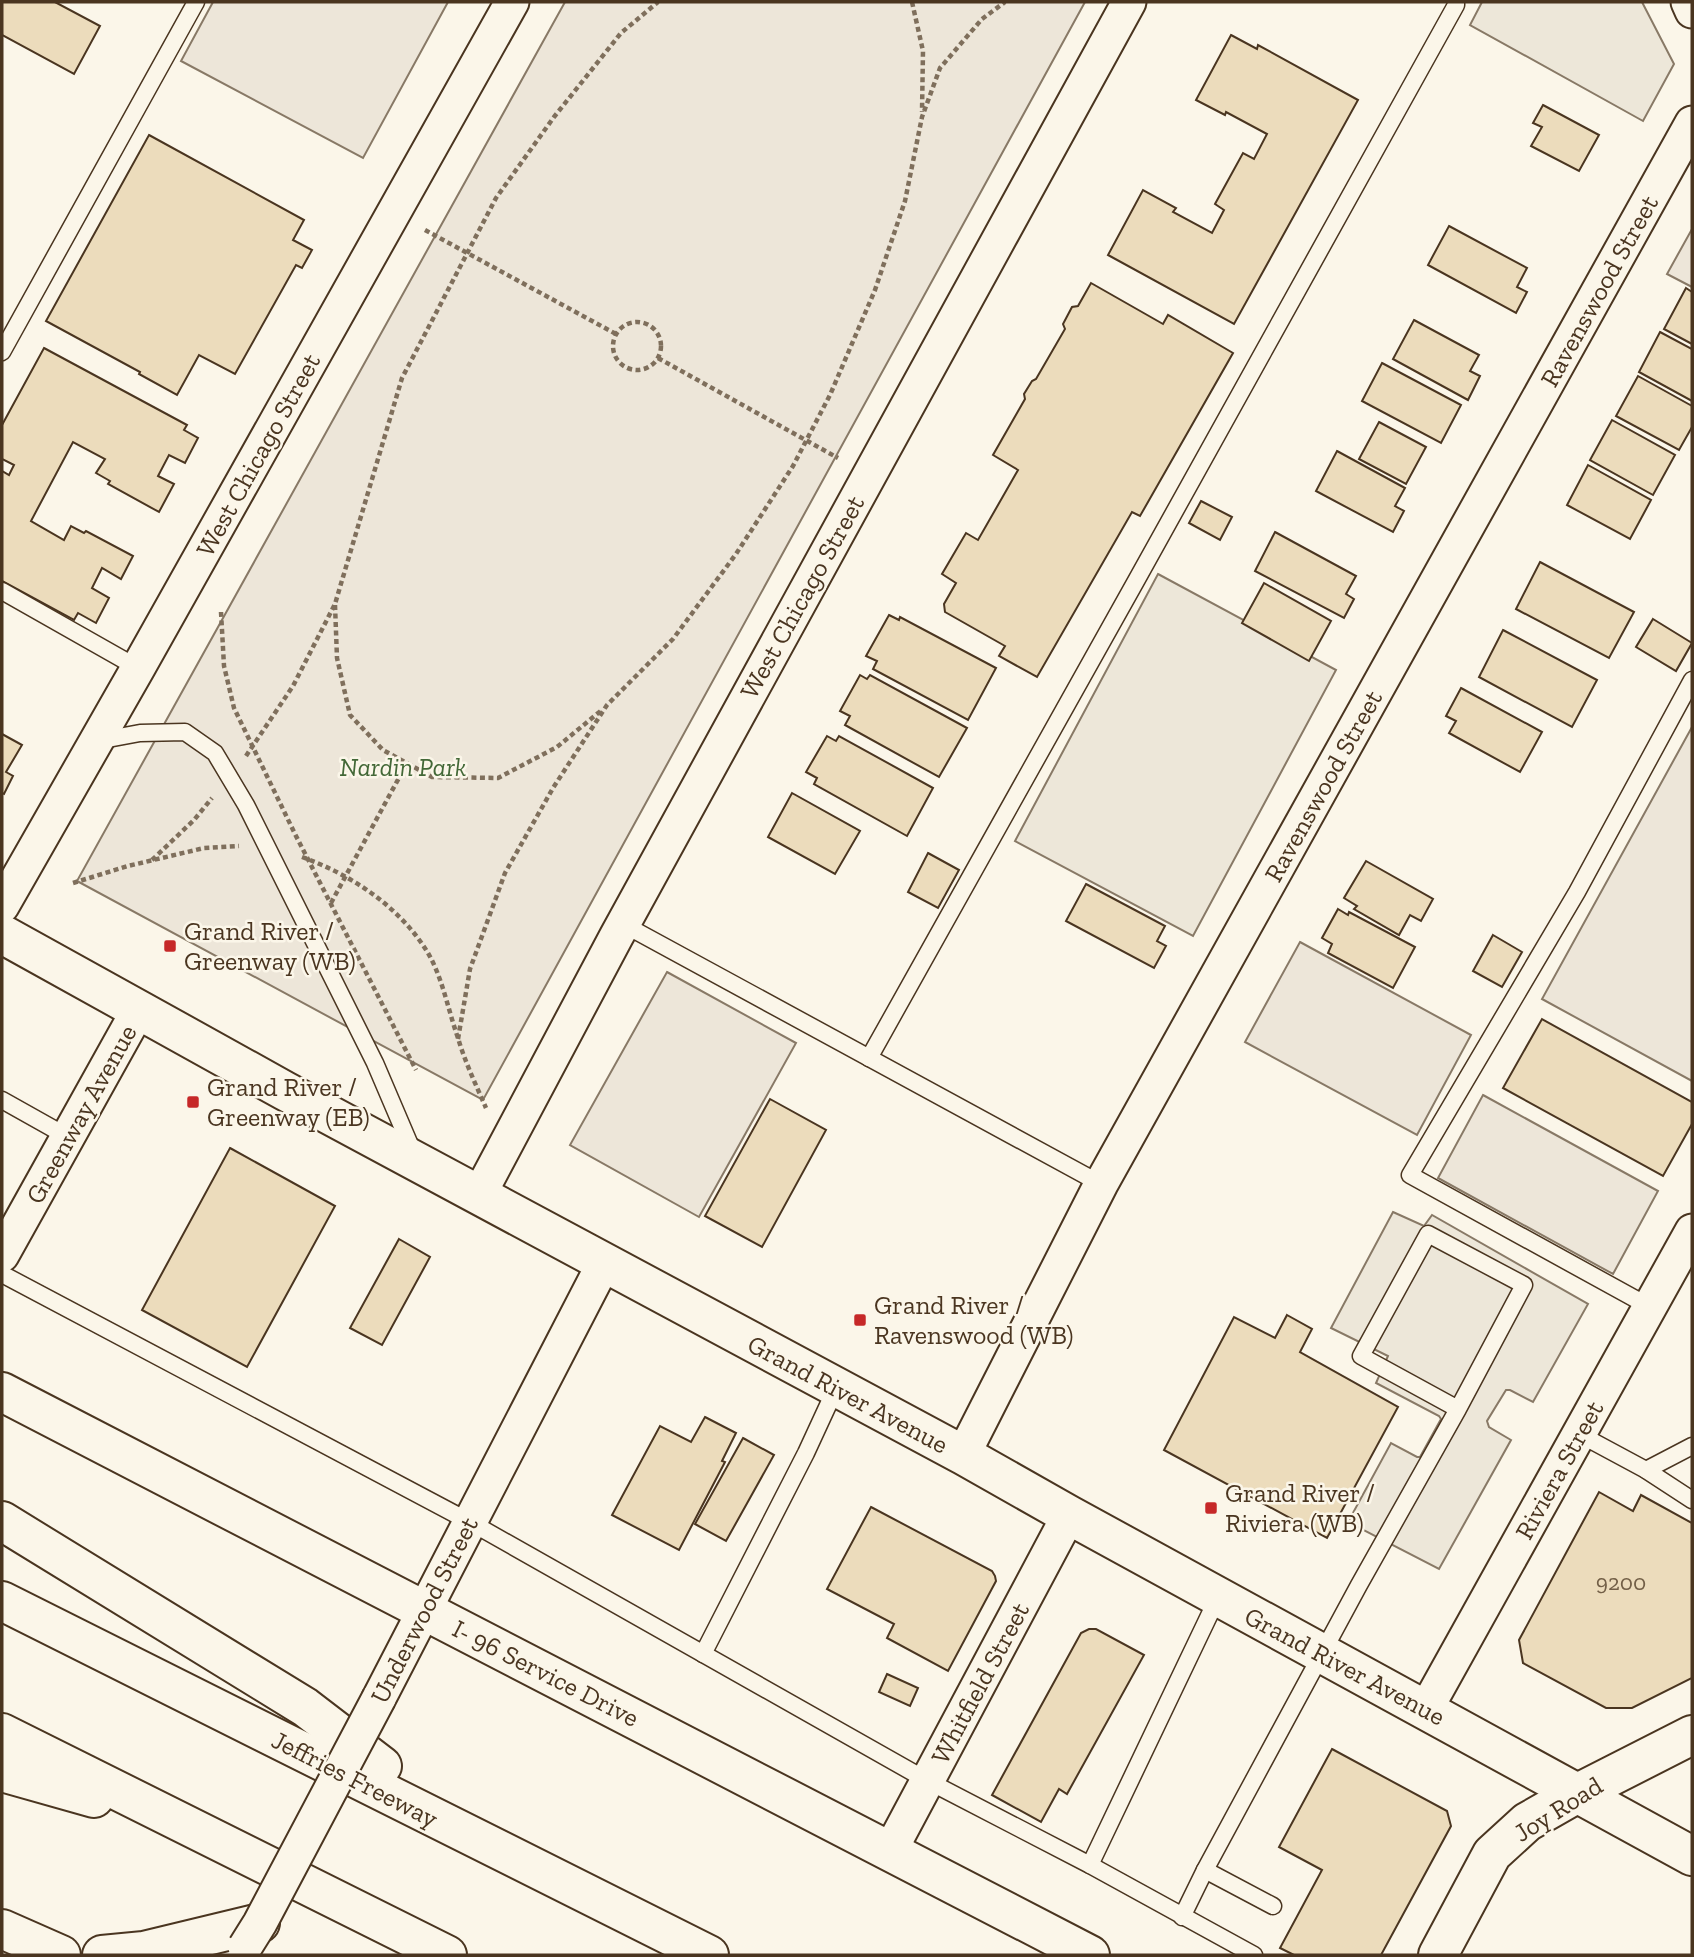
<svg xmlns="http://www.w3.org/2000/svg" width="1694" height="1957" viewBox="0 0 1694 1957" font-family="'Zilla Slab',serif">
  <rect width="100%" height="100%" fill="#fbf6e9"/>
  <g fill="#ede6d9" stroke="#887966" stroke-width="2">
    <path d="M213,2h235l-85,156 -182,-97z"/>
    <path d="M565,2h520l-602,1098 -406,-219z"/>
    <path d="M1692,229v58l-25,-13z"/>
    <path d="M1692,727v354l-150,-82z"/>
    <path d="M1300,942l171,93 -54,100 -172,-93z"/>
    <path d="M667,972l129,71 -97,174 -129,-72z"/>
    <path d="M1483,1095l175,96 -45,83 -175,-96z"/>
  </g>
  <g fill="#ede7d9" stroke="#887966" stroke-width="2">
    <path d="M1482,2h160l32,62 -31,57 -173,-96z"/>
    <path d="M1158,574l178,96 -143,266 -178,-95z"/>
    <path d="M1393,1212l31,14 8,-11 156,89 -55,98 -23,-12h-4l-19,31 2,6 22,13 -72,129 -91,-47 43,-79 26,14h3l21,-38 -2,-3 -63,-33 12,-27 -57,-28z"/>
  </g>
  <g fill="#ecdcbc" stroke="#4a3520" stroke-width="2">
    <path d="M2,2h53l45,24 -26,48 -72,-39z"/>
    <path d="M1231,35l26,14 1,-4 100,55 -124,224 -126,-69 35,-65 33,18 -3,4 39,21 12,-23 -9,-6 28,-51 11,6 13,-25 -41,-22 -1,3 -29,-15z"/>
    <path d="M1543,105l56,30 -20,36 -48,-25 11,-19 -9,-4z"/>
    <path d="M149,135l155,85 -11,20 19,10 -10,18 -6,-3 -61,109 -36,-19 -22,40 -38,-21 1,-2 -94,-51z"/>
    <path d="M1449,226l78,42 -10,19 10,5 -11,21 -88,-48z"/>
    <path d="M1091,283l72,41 5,-9 65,38 -93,163 -8,-4 -95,165 -38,-21 6,-10 -60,-34 -1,-8 12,-21 -14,-9 24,-41 12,7 40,-70 -25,-15 32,-56 -1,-5 8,-13 4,-2 29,-50 -2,-5 9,-17 6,-1z"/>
    <path d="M1686,288l6,4v52l-28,-15z"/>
    <path d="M1414,320l65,35 -9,16 10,5 -12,24 -75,-41z"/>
    <path d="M1660,332l32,17v52l-53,-29z"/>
    <path d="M44,348l143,77 -3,5 14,8 -13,25 -16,-8 -11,21 16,8 -15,28 -51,-28 2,-3 -14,-8 9,-14 -32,-17 -42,79 33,19 7,-14 13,7 2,-2 47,25 -12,23 -19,-11 -10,20 17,10 -13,25 -18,-10 -4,7 -72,-39v-110l7,4 5,-10 -12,-6v-34z"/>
    <path d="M1382,363l79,42 -20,38 -79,-42z"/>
    <path d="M1638,376l54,30v21l-13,23 -63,-34z"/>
    <path d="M1612,420l63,35 -22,40 -63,-35z"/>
    <path d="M1379,422l47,25 -20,37 -47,-25z"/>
    <path d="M1337,451l68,37 -10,18 9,5 -11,21 -77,-41z"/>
    <path d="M1588,465l63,35 -21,39 -63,-34z"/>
    <path d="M1201,501l31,16 -12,23 -31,-17z"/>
    <path d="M1275,532l81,44 -10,18 8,5 -10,19 -89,-47z"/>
    <path d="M1540,562l94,50 -25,46 -93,-49z"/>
    <path d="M1264,583l67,38 -22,40 -67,-38z"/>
    <path d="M889,615l10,5 1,-3 96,51 -28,52 -95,-51 4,-8 -11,-5z"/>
    <path d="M1653,619l39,24 -16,28 -40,-24z"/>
    <path d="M1503,630l94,50 -25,47 -93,-50z"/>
    <path d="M860,675l7,4 3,-4 97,53 -28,49 -94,-52 5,-9 -10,-5z"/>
    <path d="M1461,688l81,44 -22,40 -71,-39 7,-12 -10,-5z"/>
    <path d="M2,734l20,11 -16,27 7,4 -9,18 -2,-1z"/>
    <path d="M827,736l9,5 3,-5 94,52 -26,48 -93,-52 3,-6 -11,-6z"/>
    <path d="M792,793l68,38 -25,43 -67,-37z"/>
    <path d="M928,853l31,17 -21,38 -30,-16z"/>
    <path d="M1366,861l67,38 -12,22 -11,-6 -11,20 -45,-26 3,-3 -13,-8z"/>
    <path d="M1086,884l79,42 -8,15 9,5 -12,22 -88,-47z"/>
    <path d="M1338,909l10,6 1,-3 66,35 -22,41 -65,-35 4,-9 -10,-6z"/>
    <path d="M1493,935l29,17 -20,35 -29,-16z"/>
    <path d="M1542,1019l150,83v22l-29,52 -160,-88z"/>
    <path d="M770,1099l56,31 -64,117 -57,-31z"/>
    <path d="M230,1148l105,58 -88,161 -105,-57z"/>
    <path d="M399,1239l31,18 -48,88 -32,-17z"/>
    <path d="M1287,1315l25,14 -12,23 98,55 -71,131 -163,-88 70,-133 41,21z"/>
    <path d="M705,1417l31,16 -14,28 3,1 -46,88 -67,-35 48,-89 31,16z"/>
    <path d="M743,1438l31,17 -48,86 -31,-17z"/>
    <path d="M1599,1492l34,19 8,-16 51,28v155l-60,30h-26l-83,-45 -4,-23z"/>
    <path d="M871,1507l121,64 3,5 1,5 -48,90 -61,-33 7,-14 -67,-35z"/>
    <path d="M1089,1629h7l48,26 -77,139 -8,-5 -18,33 -49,-27 89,-162z"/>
    <path d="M887,1674l31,14 -8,18 -31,-14z"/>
    <path d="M1332,1749l115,62 4,15 -70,129h-87l-14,-7 42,-78 -43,-23z"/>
  </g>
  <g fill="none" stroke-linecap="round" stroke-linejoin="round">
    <defs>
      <g id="lane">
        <path d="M2,352l194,-350"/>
        <path d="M2,591l136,77"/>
        <path d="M97,741l43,-8 45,-1 30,21 31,52 129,258 38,89"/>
        <path d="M623,924l478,260"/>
        <path d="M869,1058l267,-477 320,-576v-3"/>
        <path d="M2,1100l66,37"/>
        <path d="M2,1274l468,248 458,259 162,84 164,90"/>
        <path d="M1650,1307l-240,-132 167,-283 115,-212"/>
        <path d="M1579,1434l67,36 46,30"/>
        <path d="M1646,1470l46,-24"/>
        <path d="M703,1654l103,-201 30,-65"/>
        <path d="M1090,1865l128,-268"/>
        <path d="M1273,1906l-68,-36 154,-285 99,-176 66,-124 -96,-51 -67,122 97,53"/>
        <path d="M1182,1917l23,-47"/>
      </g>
      <g id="street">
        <path d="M1688,2l4,9"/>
        <path d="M2,906l136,-238 374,-666"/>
        <path d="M479,1195l137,-258 513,-935"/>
        <path d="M2,1255l137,-246"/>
        <path d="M963,1455l138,-271 591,-1061"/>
        <path d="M379,1698l225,-435"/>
        <path d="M1426,1709l266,-478"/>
        <path d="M890,1851l179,-336"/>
      </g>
      <g id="secondary">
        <path d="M2,1392l1088,563"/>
        <path d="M2,1929l59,26"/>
        <path d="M102,1955l42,-4 116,-28"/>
        <path d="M1438,1955l54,-101 35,-32 49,-28 116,-59"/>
      </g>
      <path id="primary" d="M2,934l283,157 678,364 106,60 623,341"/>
      <g id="highway">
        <path d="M2,1521l303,186 77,59"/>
        <path d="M2,1601l707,354"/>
        <path d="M2,1733l445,222"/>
        <path d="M2,1772l92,26"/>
      </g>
    </defs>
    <use href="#lane" stroke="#4a3520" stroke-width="19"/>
    <use href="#street" stroke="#4a3520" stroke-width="37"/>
    <use href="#secondary" stroke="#4a3520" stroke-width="42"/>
    <use href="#primary" stroke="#4a3520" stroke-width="42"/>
    <use href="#highway" stroke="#4a3520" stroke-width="42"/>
    <g stroke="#7f6f5c" stroke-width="4.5" stroke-dasharray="5 3.5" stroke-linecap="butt">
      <path d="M912,2l11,49 -1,61"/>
      <path d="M425,230l191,104"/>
      <circle cx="637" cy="346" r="24"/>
      <path d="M658,358l180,100"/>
      <path d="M335,605l2,53 13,57 33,35 49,27 66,1 59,-31 46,-38"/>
      <path d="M221,612l3,54 10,42 61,126 121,236"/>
      <path d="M246,756l47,-70 42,-82 67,-226 94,-180 58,-81 67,-84 37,-31"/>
      <path d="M302,857c50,18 98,50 126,96 15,26 20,57 30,85 7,24 18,47 28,70"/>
      <path d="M152,860l42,-40 18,-22"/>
      <path d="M73,883l55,-17 76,-18 35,-2"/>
      <path d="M331,903l76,-140"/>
      <path d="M458,1039l12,-70 35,-96 48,-85 54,-83 66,-66 63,-85 57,-88 37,-71 45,-105 30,-89 17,-84 18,-49 42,-49 23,-17"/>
    </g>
    <use href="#lane" stroke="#fbf6e9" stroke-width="16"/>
    <use href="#street" stroke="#fbf6e9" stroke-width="33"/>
    <use href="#secondary" stroke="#fbf6e9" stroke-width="38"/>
    <use href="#primary" stroke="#fbf6e9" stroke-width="38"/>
    <use href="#highway" stroke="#fbf6e9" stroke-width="38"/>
    <defs>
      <path id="street-bridge" d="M245,1947l15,-24 119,-225"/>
    </defs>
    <use href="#street-bridge" stroke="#4a3520" stroke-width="37" stroke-linecap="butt"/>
    <use href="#street-bridge" stroke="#fbf6e9" stroke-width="33"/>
  </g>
  <g fill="#c62828" stroke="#fbf6e9" stroke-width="2.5">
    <rect x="163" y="939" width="14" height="14" rx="3.5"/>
    <rect x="186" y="1095" width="14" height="14" rx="3.5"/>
    <rect x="853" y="1313" width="14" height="14" rx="3.5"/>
    <rect x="1204" y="1501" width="14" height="14" rx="3.5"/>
  </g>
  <g text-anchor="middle" stroke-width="5" stroke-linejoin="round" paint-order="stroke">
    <g font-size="23" fill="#725f47">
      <text x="1621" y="1590">9200</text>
    </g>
    <g font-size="26" fill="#4a3520" stroke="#fbf6e9">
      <text transform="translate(1599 291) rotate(-61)" y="9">Ravenswood Street</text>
      <text transform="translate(258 455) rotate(-61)" y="9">West Chicago Street</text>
      <text transform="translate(802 597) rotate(-61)" y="9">West Chicago Street</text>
      <text transform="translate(1323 786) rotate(-61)" y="9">Ravenswood Street</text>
      <text transform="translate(81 1114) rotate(-61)" y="9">Greenway Avenue</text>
      <text transform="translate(848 1394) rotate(28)" y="9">Grand River Avenue</text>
      <text transform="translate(1559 1470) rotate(-61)" y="9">Riviera Street</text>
      <text transform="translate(424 1610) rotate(-63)" y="9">Underwood Street</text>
      <text transform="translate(1345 1666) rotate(28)" y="9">Grand River Avenue</text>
      <text transform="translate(546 1673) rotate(27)" y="9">I- 96 Service Drive</text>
      <text transform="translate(980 1683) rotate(-62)" y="9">Whitfield Street</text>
      <text transform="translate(355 1779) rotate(27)" y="9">Jeffries Freeway</text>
      <text transform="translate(1558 1809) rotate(-32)" y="9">Joy Road</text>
    </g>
    <g font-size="26" font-style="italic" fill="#436837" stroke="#fbf6e9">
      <text x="403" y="776">Nardin Park</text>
    </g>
    <g font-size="26" fill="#4a3520" stroke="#fbf6e9" text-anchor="start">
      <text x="184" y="940">Grand River /<tspan x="184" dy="30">Greenway (WB)</tspan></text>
      <text x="207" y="1096">Grand River /<tspan x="207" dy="30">Greenway (EB)</tspan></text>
      <text x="874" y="1314">Grand River /<tspan x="874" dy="30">Ravenswood (WB)</tspan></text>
      <text x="1225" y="1502">Grand River /<tspan x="1225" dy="30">Riviera (WB)</tspan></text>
    </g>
  </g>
  <rect width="1694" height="1957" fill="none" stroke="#4a3520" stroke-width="7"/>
</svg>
